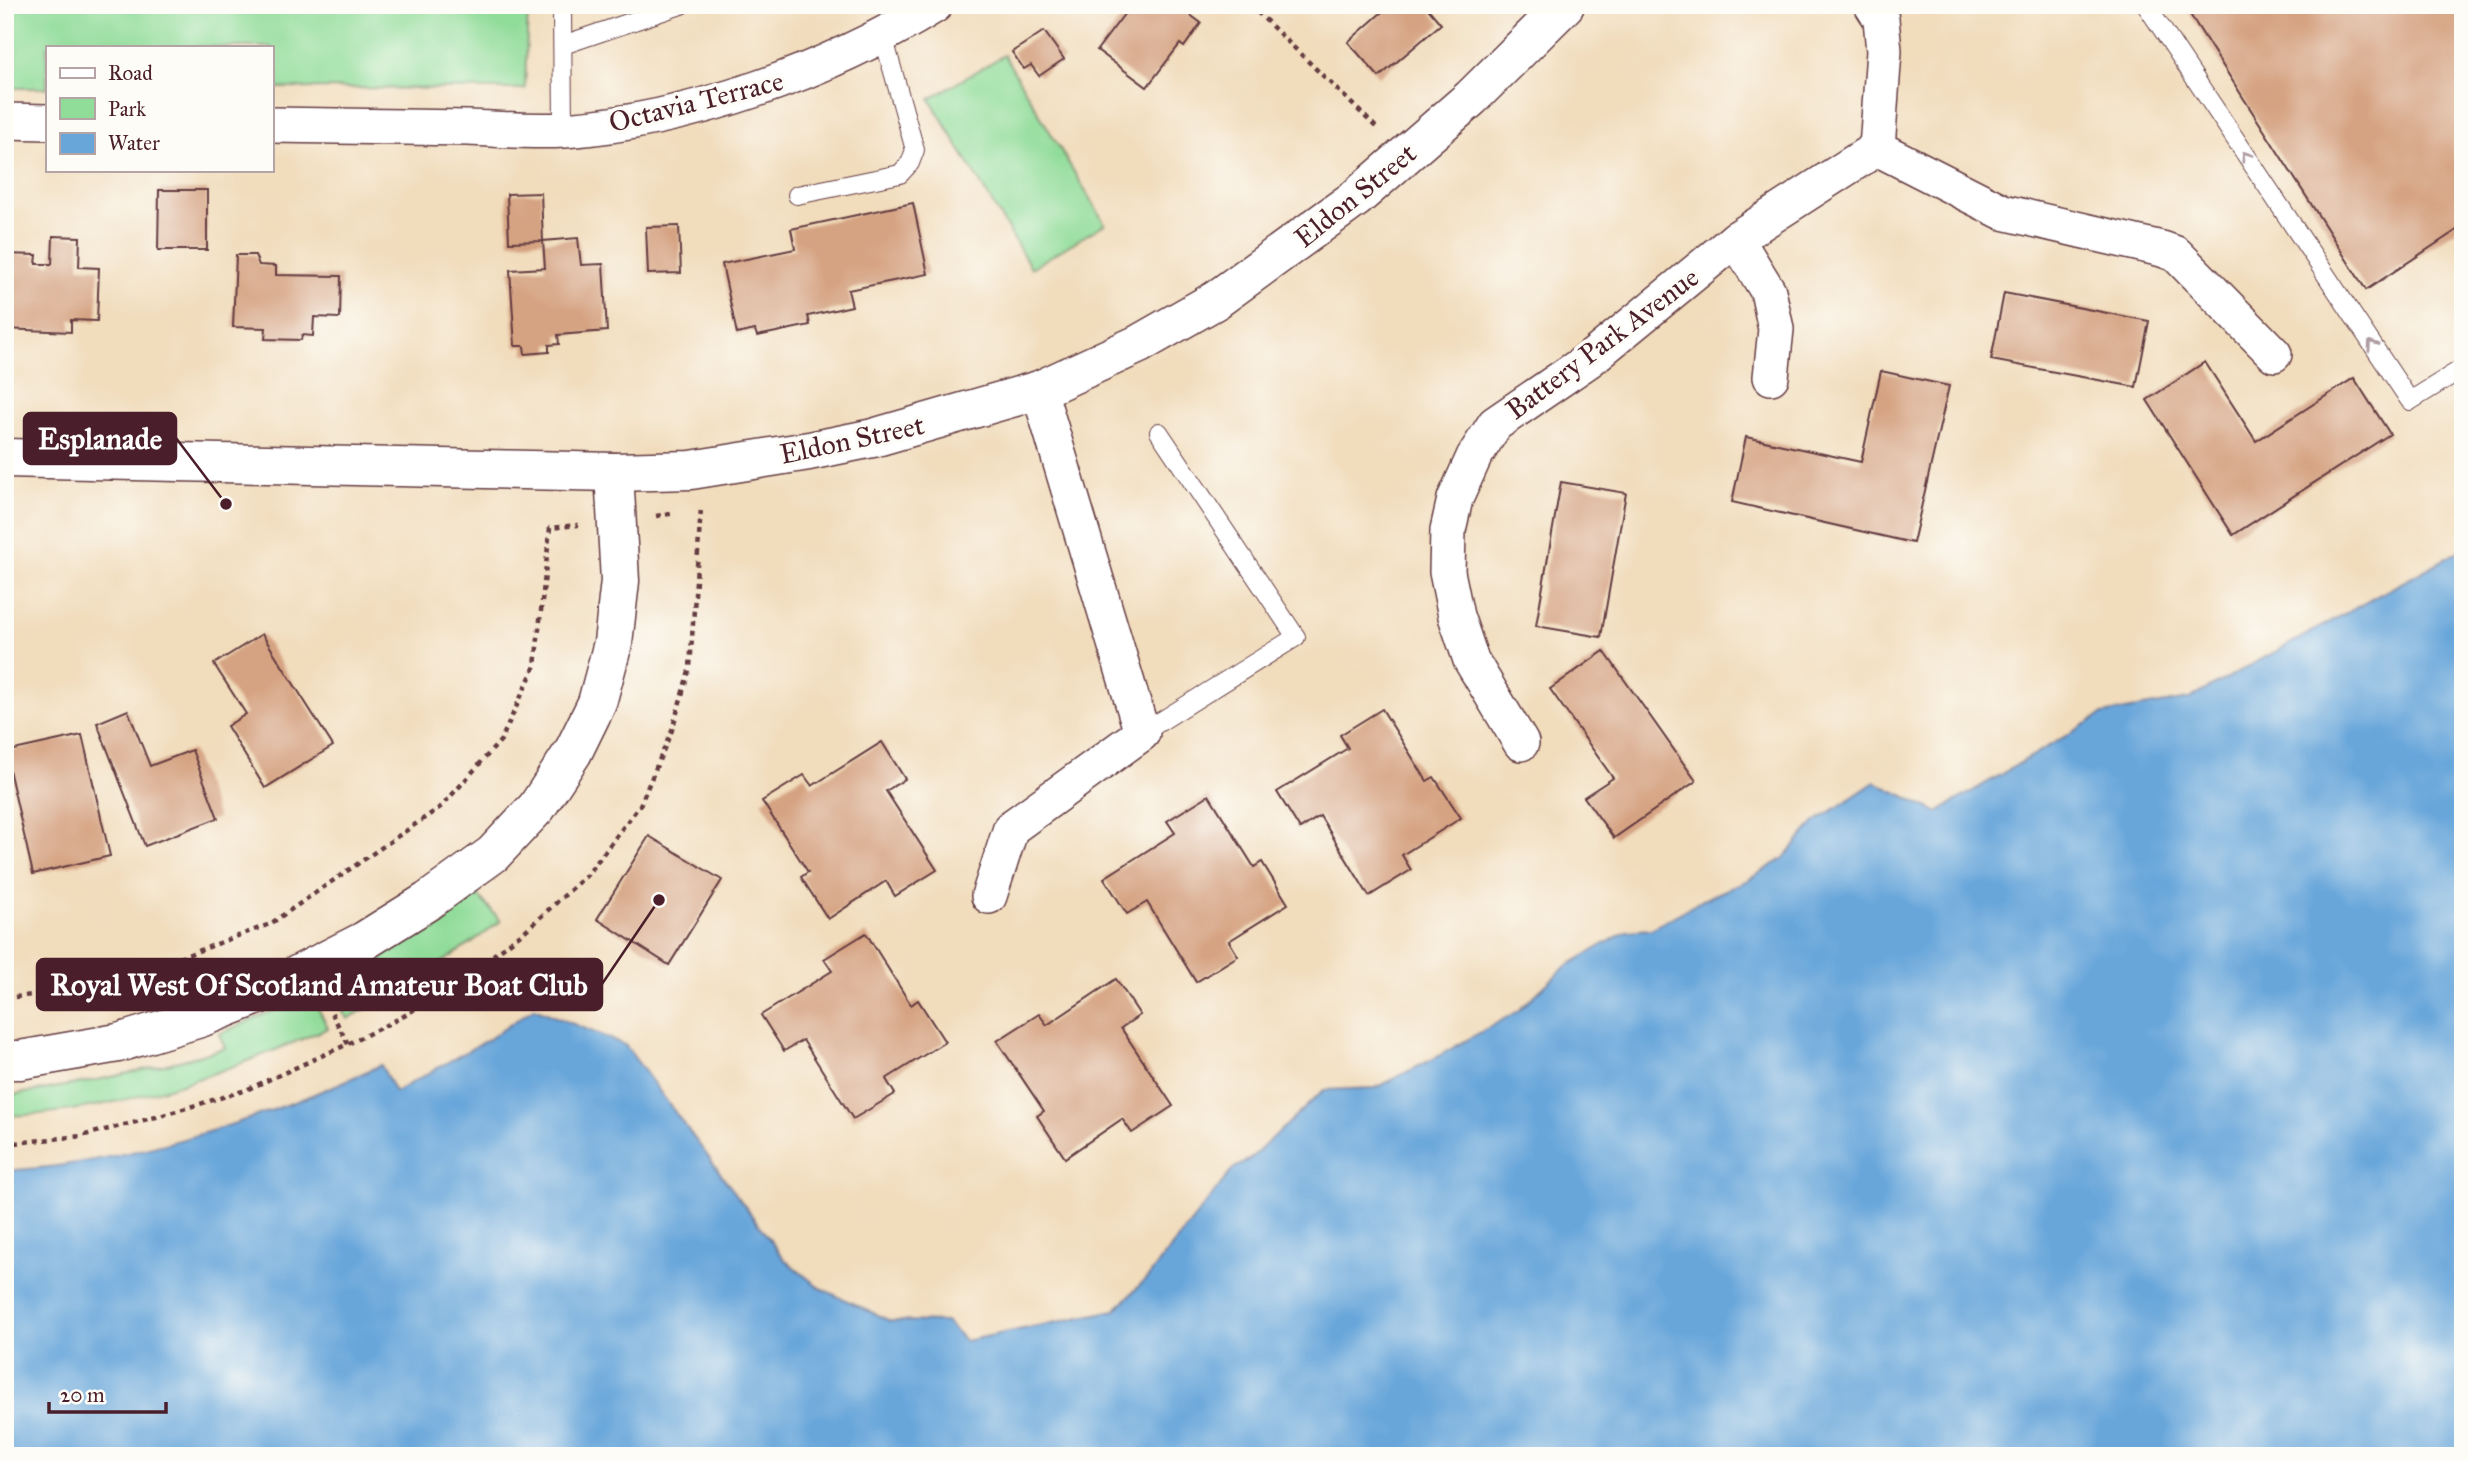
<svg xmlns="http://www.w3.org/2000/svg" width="2468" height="1461" viewBox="0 0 2468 1461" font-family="'IM FELL Great Primer',serif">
  <rect width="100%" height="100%" fill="#fdfcf7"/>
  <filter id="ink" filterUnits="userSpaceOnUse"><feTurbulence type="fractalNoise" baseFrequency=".0143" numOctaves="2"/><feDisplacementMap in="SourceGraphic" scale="14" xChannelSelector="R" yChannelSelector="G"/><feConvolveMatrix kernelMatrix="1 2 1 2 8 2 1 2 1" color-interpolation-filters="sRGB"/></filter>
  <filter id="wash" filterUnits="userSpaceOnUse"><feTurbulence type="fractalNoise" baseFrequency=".00686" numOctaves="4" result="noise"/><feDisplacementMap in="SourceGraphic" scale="28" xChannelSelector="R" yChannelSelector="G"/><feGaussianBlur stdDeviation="1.57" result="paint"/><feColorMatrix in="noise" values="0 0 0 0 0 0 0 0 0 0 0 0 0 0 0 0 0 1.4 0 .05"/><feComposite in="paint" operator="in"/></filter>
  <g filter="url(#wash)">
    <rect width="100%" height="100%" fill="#f1dcbb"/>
    <g fill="#90dc99" stroke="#6d7e62" stroke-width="2">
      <path d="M5,5h523l-3,84 -254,-1v-41h-224v41h-42z"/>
      <path d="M1004,55l101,169 -74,44 -101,-169z"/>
      <path d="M474,891l27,30c-49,37 -100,69 -154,98l-19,-34c51,-28 100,-58 146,-94z"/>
      <path d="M311,994l17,34c-102,44 -210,85 -323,88v-20c75,-11 147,-26 220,-48l-6,-14z"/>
    </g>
    <path fill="#68a6da" stroke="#596282" stroke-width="2" d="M2463,549v907h-2458v-285c20,-2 40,-3 59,-6 111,-17 216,-53 317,-100l14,27 97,-55 42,-29 91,37 160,215 35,28 70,33 56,1 19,19 150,-31 33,-33 85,-108 17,-10 74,-69 51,-2 58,-29 85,-48 47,-44 62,-36 24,-2 52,-29 43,-19 37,-22 31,-36 61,-41 62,30 166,-98 86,-15z"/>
    <g id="blocks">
      <g fill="#d5a382">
        <path d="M1131,5h46l24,18 -17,24 -4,-3 -33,43 -50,-37z"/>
        <path d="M1390,5h35l16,19 -62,53 -31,-35z"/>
        <path d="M2184,5h279v221l-97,64z"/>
        <path d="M1044,31l20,28 -25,17 -8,-11 -7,4 -12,-17z"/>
        <path d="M159,190h48v60h-49z"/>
        <path d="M541,193l2,48 -34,1 -2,-48z"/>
        <path d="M913,203l15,71 -80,16 4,16 -44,10 2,9 -53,11 -2,-6 -18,4 -15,-70 73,-15 -4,-20z"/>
        <path d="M679,226l2,47 -33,1 -2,-47z"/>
        <path d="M53,236l27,1 -1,30 20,1 -2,53 -26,-1v12l-66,-3v-75l32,1 -1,9h16z"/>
        <path d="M578,238l3,27 22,-1 4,67 -49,4 1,9 -10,1v7l-24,2 -1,-8h-9l-5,-76 35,-2 -2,-27z"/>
        <path d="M236,255h19l4,10 17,1v9l65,1 -1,42 -26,-1 -1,19 -11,-1 -1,5 -36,-1 1,-11 -33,-1z"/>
        <path d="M2004,293l145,28 -13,66 -145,-27z"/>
        <path d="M2205,362l51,79 98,-63 36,56 -157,101 -86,-135z"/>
        <path d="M1881,371l68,15 -36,157 -181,-41 14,-65 115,25z"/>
        <path d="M1561,482l65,11 -25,144 -65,-11z"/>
        <path d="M262,634l71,112 -68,42 -38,-62 19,-12 -32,-50z"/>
        <path d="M1604,651l92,130 -82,57 -30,-41 29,-19 -63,-89z"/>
        <path d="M1382,709l45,72 7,-4 27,41 -59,37 9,15 -42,26 -49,-80 -20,13 -23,-37 71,-44 -8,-13z"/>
        <path d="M128,710l22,56 42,-16 26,68 -73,28 -48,-123z"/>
        <path d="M82,735l28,121 -77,18 -28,-122z"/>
        <path d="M882,742l23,37 -19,12 51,79 -42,26 -9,-15 -58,38 -27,-42 7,-5 -46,-71 42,-26 8,11z"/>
        <path d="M1209,795l45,72 8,-5 26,42 -59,37 9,15 -42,26 -49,-80 -20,12 -23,-36 71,-45 -8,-12z"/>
        <path d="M649,836l73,44 -53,85 -72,-46z"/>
        <path d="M866,933l45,72 7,-5 27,42 -59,37 9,15 -42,25 -50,-79 -19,11 -23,-36 71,-44 -8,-12z"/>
        <path d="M1116,979l24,36 -19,13 52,78 -41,27 -10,-14 -57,39 -28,-42 7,-5 -47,-70 42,-27 8,11z"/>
      </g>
    </g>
  </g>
  <g filter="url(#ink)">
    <use href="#blocks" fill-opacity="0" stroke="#633b41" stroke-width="2"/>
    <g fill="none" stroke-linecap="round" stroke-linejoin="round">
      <defs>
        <g id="service">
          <path d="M562,5l1,125"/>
          <path d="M2146,5l264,396 53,-33"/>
          <path d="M563,45l118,-40"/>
          <path d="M797,195l103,-21 10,-11 5,-13 -32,-114"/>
          <path d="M1142,733l154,-96 -137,-205"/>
        </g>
        <g id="minor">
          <path d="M5,121l42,1"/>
          <path d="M271,125c66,1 132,2 197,3 32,1 65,4 96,2 126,-9 264,-59 371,-125"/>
          <path d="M1877,148l126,64 159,37 14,5 98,100"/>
          <path d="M1736,239l32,52 8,38 -5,48"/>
          <path d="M1521,743l-50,-83 -15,-44 -9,-44 1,-42 7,-31 19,-42 21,-33 95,-65 146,-120 141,-91 7,-97 -3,-32 -9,-14"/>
          <path d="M989,896l22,-68 131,-95 -103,-343"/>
        </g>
        <path id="tertiary" d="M5,1060h15l98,-17 82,-25 58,-23 106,-54 64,-40 65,-47 44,-47 36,-55 24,-49 16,-60 7,-62 -6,-109"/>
        <path id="primary" d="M5,458l609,14 77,-2 118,-19 64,-13 166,-48 100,-46 77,-44 140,-102 115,-100 94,-93"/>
      </defs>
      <use href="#service" stroke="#633b41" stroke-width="20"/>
      <use href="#minor" stroke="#633b41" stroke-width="38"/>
      <use href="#tertiary" stroke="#633b41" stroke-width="41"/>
      <use href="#primary" stroke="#633b41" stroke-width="41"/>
      <g stroke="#633b41" stroke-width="4.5" stroke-dasharray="5 5" stroke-linecap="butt">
        <path d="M1250,5l128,124"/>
        <path d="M656,516l19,-3"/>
        <path d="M5,998l94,-10 171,-64 172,-118 59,-66 34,-74 15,-138 28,-3"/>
        <path d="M327,1004l21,40"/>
        <path d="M5,1144l76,-8 79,-20 86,-26 102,-46 56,-28 62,-40 60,-46 61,-55 53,-70 32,-75 18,-63 11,-159"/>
      </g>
      <use href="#service" stroke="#fff" stroke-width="18"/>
      <use href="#minor" stroke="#fff" stroke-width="35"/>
      <use href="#tertiary" stroke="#fff" stroke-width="38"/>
      <use href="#primary" stroke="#fff" stroke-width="38"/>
    </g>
    <defs><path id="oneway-chevron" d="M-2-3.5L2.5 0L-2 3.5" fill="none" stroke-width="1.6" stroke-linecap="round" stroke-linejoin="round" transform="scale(1.75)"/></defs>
    <g stroke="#ae9aa0">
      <use href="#oneway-chevron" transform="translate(2246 156) rotate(-124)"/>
      <use href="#oneway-chevron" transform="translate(2372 345) rotate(-124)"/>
    </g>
  </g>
  <g text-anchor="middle" stroke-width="7" stroke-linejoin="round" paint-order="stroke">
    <g font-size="28" fill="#4a1f2b" stroke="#fdfcf7">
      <text transform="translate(696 101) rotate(-14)" y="10">Octavia Terrace</text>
      <text transform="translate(1355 195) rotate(-39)" y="10">Eldon Street</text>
      <text transform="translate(1602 343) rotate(-37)" y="10">Battery Park Avenue</text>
      <text transform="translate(852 439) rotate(-12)" y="10">Eldon Street</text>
    </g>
  </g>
  <path fill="none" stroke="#4a1f2b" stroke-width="2.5" d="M226 504L176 438M659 900L602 984"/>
  <g fill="#4a1f2b" stroke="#fdfcf7" stroke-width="2.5">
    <circle cx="226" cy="504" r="7"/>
    <circle cx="659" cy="900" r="7"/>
  </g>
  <g fill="#4a1f2b" stroke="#4a1f2b" stroke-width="2.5">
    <rect x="24" y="413" width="152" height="51" rx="7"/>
    <rect x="37" y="959" width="565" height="51" rx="7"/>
  </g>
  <g font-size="30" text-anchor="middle" font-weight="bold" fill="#fff">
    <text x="100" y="449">Esplanade</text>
    <text x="319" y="995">Royal West Of Scotland Amateur Boat Club</text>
  </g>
  <rect width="2468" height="1461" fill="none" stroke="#fdfcf7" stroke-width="28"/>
  <rect x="46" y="46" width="228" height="126" fill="#fdfcf7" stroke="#b5a4a5" stroke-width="2"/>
  <rect x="60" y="68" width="35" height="10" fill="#ffffff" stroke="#b5a4a5" stroke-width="2"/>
  <text x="108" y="80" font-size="21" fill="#4a1f2b">Road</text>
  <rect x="60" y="98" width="35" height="21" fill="#90dc99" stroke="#b5a4a5" stroke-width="2"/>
  <text x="108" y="116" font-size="21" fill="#4a1f2b">Park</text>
  <rect x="60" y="133" width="35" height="21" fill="#68a6da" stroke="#b5a4a5" stroke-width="2"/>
  <text x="108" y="150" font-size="21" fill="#4a1f2b">Water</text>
  <path d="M49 1402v10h117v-10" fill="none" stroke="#4a1f2b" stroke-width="3.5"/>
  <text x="60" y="1402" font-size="21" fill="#4a1f2b" stroke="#fdfcf7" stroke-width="5" paint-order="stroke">20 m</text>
</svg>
